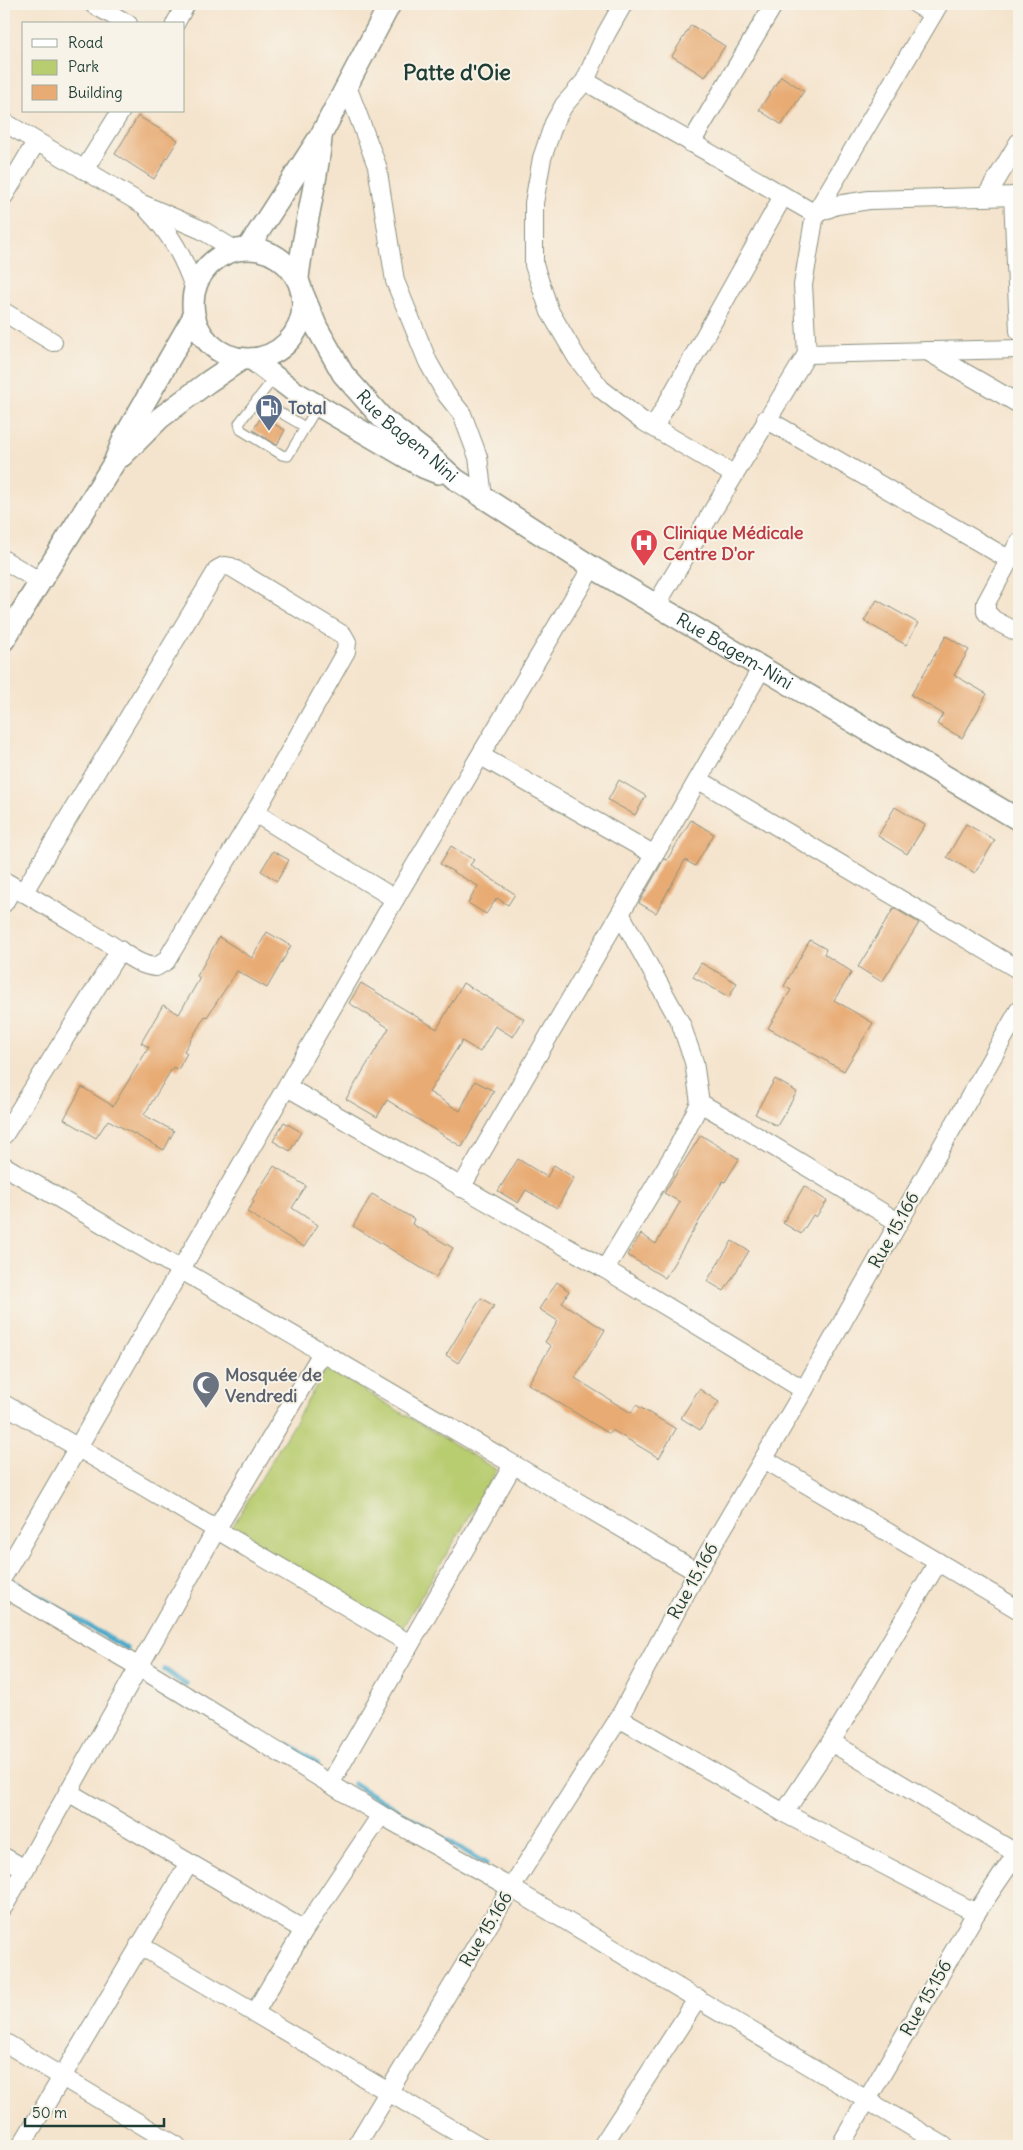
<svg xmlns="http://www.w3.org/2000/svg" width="1023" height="2150" viewBox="0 0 1023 2150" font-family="Delius,sans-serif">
  <rect width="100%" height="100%" fill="#f7f3e8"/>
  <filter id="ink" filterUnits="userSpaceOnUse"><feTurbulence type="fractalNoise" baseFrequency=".02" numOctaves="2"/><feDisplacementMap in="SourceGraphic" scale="10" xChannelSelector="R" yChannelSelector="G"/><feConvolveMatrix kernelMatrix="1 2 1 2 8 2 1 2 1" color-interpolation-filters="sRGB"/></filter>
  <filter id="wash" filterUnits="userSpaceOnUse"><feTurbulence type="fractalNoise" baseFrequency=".0096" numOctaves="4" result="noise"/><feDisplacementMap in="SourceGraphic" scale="20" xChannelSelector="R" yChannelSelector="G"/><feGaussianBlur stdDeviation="1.12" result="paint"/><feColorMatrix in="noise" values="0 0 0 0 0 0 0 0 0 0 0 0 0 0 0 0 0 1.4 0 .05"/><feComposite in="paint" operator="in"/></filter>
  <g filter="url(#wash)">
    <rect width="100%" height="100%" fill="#f5e4cd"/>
    <path fill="#b8cc70" stroke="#6c8452" d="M327,1368l170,102 -99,165 -170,-101z"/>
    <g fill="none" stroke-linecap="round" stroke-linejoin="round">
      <g stroke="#4baaca" stroke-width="5.5">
        <path d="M16,1583l110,65"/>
        <path d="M165,1670l21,15"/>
        <path d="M289,1745l28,19"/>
        <path d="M354,1784l132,80"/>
      </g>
    </g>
    <g id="blocks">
      <g fill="#e8ab73">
        <path d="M691,25l34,21 -20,31 -33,-21z"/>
        <path d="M781,76l23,15 -22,34 -23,-15z"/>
        <path d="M138,116l40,24 -24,39 -39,-25z"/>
        <path d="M261,417l24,13 -8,15 -24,-15z"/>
        <path d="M877,600l41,23 -12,22 -42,-24z"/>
        <path d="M946,636l23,14 -15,25 33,19 -25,44 -25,-14 6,-10 -32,-19z"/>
        <path d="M619,780l27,16 -11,19 -27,-15z"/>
        <path d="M895,807l30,18 -18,29 -29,-18z"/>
        <path d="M691,820l23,14 -19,32 -10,-6 -29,53 -17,-10 25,-44 3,1z"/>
        <path d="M966,824l29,16 -20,33 -28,-16z"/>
        <path d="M451,846l23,14 -4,5 45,29 -7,11 -11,-7 -11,16 -18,-11 10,-17 -38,-22z"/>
        <path d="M273,851l16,9 -12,21 -16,-10z"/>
        <path d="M894,908l25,15 -37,59 -24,-15z"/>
        <path d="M267,932l24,14 -24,42 -30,-17 -30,46 -2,-1 -21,35 3,2 -9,17 -5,-3 -29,48 30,16 -10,19 -56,-30 -12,18 -32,-19 18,-32 31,19 36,-59 -8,-4 22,-38 16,9 21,-36 -3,-2 22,-39 33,21z"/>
        <path d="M810,940l16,9 -2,5 28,18 -18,28 39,23 -29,48 -76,-43 23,-38 -7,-4z"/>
        <path d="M701,963l36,20 -8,14 -36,-20z"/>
        <path d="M361,983l76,46 26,-46 61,36 -11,18 -18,-11 -15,26 -18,-11 -33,51 31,19 15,-30 19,10 -32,56 -75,-47 -10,17 -31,-18 43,-71 -40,-25z"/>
        <path d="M775,1079l22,13 -20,34 -22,-12z"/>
        <path d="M284,1122l17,10 -11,19 -17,-10z"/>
        <path d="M701,1135l38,24 -14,23 -2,-1 -58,97 -38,-23 14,-21 15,10 24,-42 -16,-9z"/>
        <path d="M518,1159l29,18 7,-12 20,13 -17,30 -31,-18 -8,13 -20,-12z"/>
        <path d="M274,1166l32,20 -14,22 26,17 -14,22 -57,-35 7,-10 -2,-2z"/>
        <path d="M804,1186l23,15 -11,16 -3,-2 -12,19 -18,-11z"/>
        <path d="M372,1194l42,25 -2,5 41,24 -17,29 -83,-51z"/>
        <path d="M732,1241l17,10 -25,40 -17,-10z"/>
        <path d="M557,1282l12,9 -7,12 43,27 -30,48 56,35 5,-8 40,24 -17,29 -47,-28 -2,4 -82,-50 23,-38 -6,-4 13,-21 -19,-12z"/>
        <path d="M481,1298l13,8 -36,57 -12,-8z"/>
        <path d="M699,1389l20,13 -19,28 -19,-12z"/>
      </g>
    </g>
  </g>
  <g filter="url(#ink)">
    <use href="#blocks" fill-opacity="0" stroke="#8a9080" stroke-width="1"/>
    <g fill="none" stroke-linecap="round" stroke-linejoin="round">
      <defs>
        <g id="service">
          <path d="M274,378l-35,45 2,7 41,25 6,1 30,-50"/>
          <path d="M257,399l48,28"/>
        </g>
        <g id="minor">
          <path d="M93,4l35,20"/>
          <path d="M623,4l-17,30 -21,47 -21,24 -10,18 -12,35 -8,45v62l16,47 27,46 24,31 40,31 92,54"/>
          <path d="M916,4l17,10"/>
          <path d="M175,24l11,-20"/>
          <path d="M585,81l230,133"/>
          <path d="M347,86l30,80 18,115 33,81 18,32 16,20 16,43 5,40"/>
          <path d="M4,122l138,82 60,26 33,20"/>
          <path d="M691,143l83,-139"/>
          <path d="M84,170l37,-59"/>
          <path d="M4,196l32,-54"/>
          <path d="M1013,196l6,135"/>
          <path d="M986,197l33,-55"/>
          <path d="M148,210c23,24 36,48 47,80"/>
          <path d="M815,214l22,-9 32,-5 150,-4"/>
          <path d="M4,312l49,30"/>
          <path d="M927,351l92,53"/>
          <path d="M807,354l212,-5"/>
          <path d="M766,419l244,141"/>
          <path d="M654,427l129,-231"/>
          <path d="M1019,542l-33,61v9l8,8 25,13"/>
          <path d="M4,560l35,21"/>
          <path d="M656,605l151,-251 -4,-69 12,-71 124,-210"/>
          <path d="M481,756l172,98"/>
          <path d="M699,780l320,190"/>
          <path d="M255,813l140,86"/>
          <path d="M4,881c35,20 69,41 104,62 15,9 31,23 48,24l10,-6 89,-148 91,-162 1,-9 -4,-7 -112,-68 -7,-1 -6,3 -195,324"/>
          <path d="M4,903l9,-16"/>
          <path d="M287,1087l318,182 199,121"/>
          <path d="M700,1103l35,20 163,99"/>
          <path d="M4,1135l116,-185"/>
          <path d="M4,1166l693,406"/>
          <path d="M461,1188c99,-174 203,-346 301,-521"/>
          <path d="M605,1269l72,-120 23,-46 -6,-41 -13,-38 -60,-109"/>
          <path d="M4,1404l406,240"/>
          <path d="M764,1459l255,151"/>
          <path d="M4,1575l391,-676 197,-332"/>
          <path d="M4,1588l135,79 242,148 130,73 433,258"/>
          <path d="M619,1718l165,95 192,100"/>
          <path d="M831,1742l188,113"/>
          <path d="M330,1784l183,-319"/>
          <path d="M68,1792l236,138"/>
          <path d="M784,1813l47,-71 107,-180"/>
          <path d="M4,1857l21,12"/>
          <path d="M4,1906l212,-376 106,-177"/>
          <path d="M139,1945l341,201"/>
          <path d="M255,2012l49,-82 77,-115"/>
          <path d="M4,2042l173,104"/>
          <path d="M21,2146l168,-283"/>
          <path d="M356,2146l155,-258 108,-170 78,-146 107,-182 215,-380"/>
          <path d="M602,2146l96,-148"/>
          <path d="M840,2146l136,-233 41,-60"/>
        </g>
        <g id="tertiary">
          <path d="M248,248l73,-113 69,-131"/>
          <circle cx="248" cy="304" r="55"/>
          <path d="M298,278c5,-47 19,-93 23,-140"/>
          <path id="s1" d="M303,294l14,34 26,46 39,44 40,31 33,30 137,88 427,253"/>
          <path d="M253,360l42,32 128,75 15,6"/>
          <path d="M122,456l38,-38 48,-36 34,-23"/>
          <path d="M4,640l110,-177 10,-25 70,-122"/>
        </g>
      </defs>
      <use href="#service" stroke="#8a9080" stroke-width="11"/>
      <use href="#minor" stroke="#8a9080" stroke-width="20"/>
      <use href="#tertiary" stroke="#8a9080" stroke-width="24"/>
      <use href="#service" stroke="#fff" stroke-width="9"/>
      <use href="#minor" stroke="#fff" stroke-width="18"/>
      <use href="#tertiary" stroke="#fff" stroke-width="21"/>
    </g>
  </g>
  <defs>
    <symbol id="fuel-pin" viewBox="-11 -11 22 30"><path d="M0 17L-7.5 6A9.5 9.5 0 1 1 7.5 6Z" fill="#5c6f8a" stroke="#f7f3e8"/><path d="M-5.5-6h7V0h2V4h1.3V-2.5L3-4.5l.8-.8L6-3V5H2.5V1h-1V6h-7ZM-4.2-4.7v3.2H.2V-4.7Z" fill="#fff"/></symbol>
    <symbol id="hospital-pin" viewBox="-11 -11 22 30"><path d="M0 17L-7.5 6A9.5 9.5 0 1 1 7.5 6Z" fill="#e0444e" stroke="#f7f3e8"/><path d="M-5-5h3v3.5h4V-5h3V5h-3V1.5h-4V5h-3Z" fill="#fff"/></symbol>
    <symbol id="mosque-pin" viewBox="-11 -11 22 30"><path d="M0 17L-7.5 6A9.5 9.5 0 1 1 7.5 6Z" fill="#6b7280" stroke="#f7f3e8"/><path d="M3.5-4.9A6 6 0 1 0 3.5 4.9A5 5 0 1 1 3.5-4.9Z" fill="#fff"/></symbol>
  </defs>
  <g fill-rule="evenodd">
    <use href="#fuel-pin" x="253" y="392" width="32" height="43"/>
    <use href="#hospital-pin" x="628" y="527" width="32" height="43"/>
    <use href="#mosque-pin" x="190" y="1369" width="32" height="43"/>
  </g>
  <g text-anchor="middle" stroke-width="4" stroke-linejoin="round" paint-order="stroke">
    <g font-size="18" font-weight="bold" fill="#4e5e75" stroke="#f7f3e8" text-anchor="start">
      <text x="288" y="414">Total</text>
    </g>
    <g font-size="18" fill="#1f3d34" stroke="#f7f3e8">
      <text dy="6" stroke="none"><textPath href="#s1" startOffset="179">Rue Bagem Nini</textPath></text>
      <text dy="6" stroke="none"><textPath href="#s1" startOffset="572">Rue Bagem-Nini</textPath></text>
      <text transform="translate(894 1230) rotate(-61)" y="6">Rue 15.166</text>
      <text transform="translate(693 1581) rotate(-61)" y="6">Rue 15.166</text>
      <text transform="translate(486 1929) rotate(-59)" y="6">Rue 15.166</text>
      <text transform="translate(926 1998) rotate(-60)" y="6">Rue 15.156</text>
    </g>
    <g font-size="18" font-weight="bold" fill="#be3a42" stroke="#f7f3e8" text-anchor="start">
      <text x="663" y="539">Clinique Médicale<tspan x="663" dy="21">Centre D'or</tspan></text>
    </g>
    <g font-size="18" font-weight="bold" fill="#5b616d" stroke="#f7f3e8" text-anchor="start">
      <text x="225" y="1381">Mosquée de<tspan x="225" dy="21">Vendredi</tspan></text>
    </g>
    <g font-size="22" font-weight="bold" fill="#1f3d34" stroke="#f7f3e8">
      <text x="457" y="80">Patte d'Oie</text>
    </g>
  </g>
  <rect width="1023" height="2150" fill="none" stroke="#f7f3e8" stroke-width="20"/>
  <rect x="22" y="22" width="162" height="90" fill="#f7f3e8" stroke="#a1aaa0"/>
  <rect x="32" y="39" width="25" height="8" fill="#ffffff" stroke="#a1aaa0"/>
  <text x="68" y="48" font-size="15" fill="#1f3d34">Road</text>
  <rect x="32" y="60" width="25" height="15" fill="#b8cc70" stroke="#a1aaa0"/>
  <text x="68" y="72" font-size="15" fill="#1f3d34">Park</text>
  <rect x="32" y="85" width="25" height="15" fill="#e8ab73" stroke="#a1aaa0"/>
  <text x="68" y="98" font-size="15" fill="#1f3d34">Building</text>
  <path d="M25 2118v8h139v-8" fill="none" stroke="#1f3d34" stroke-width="2.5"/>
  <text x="32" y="2118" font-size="15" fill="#1f3d34" stroke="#f7f3e8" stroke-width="4" paint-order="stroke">50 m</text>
</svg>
